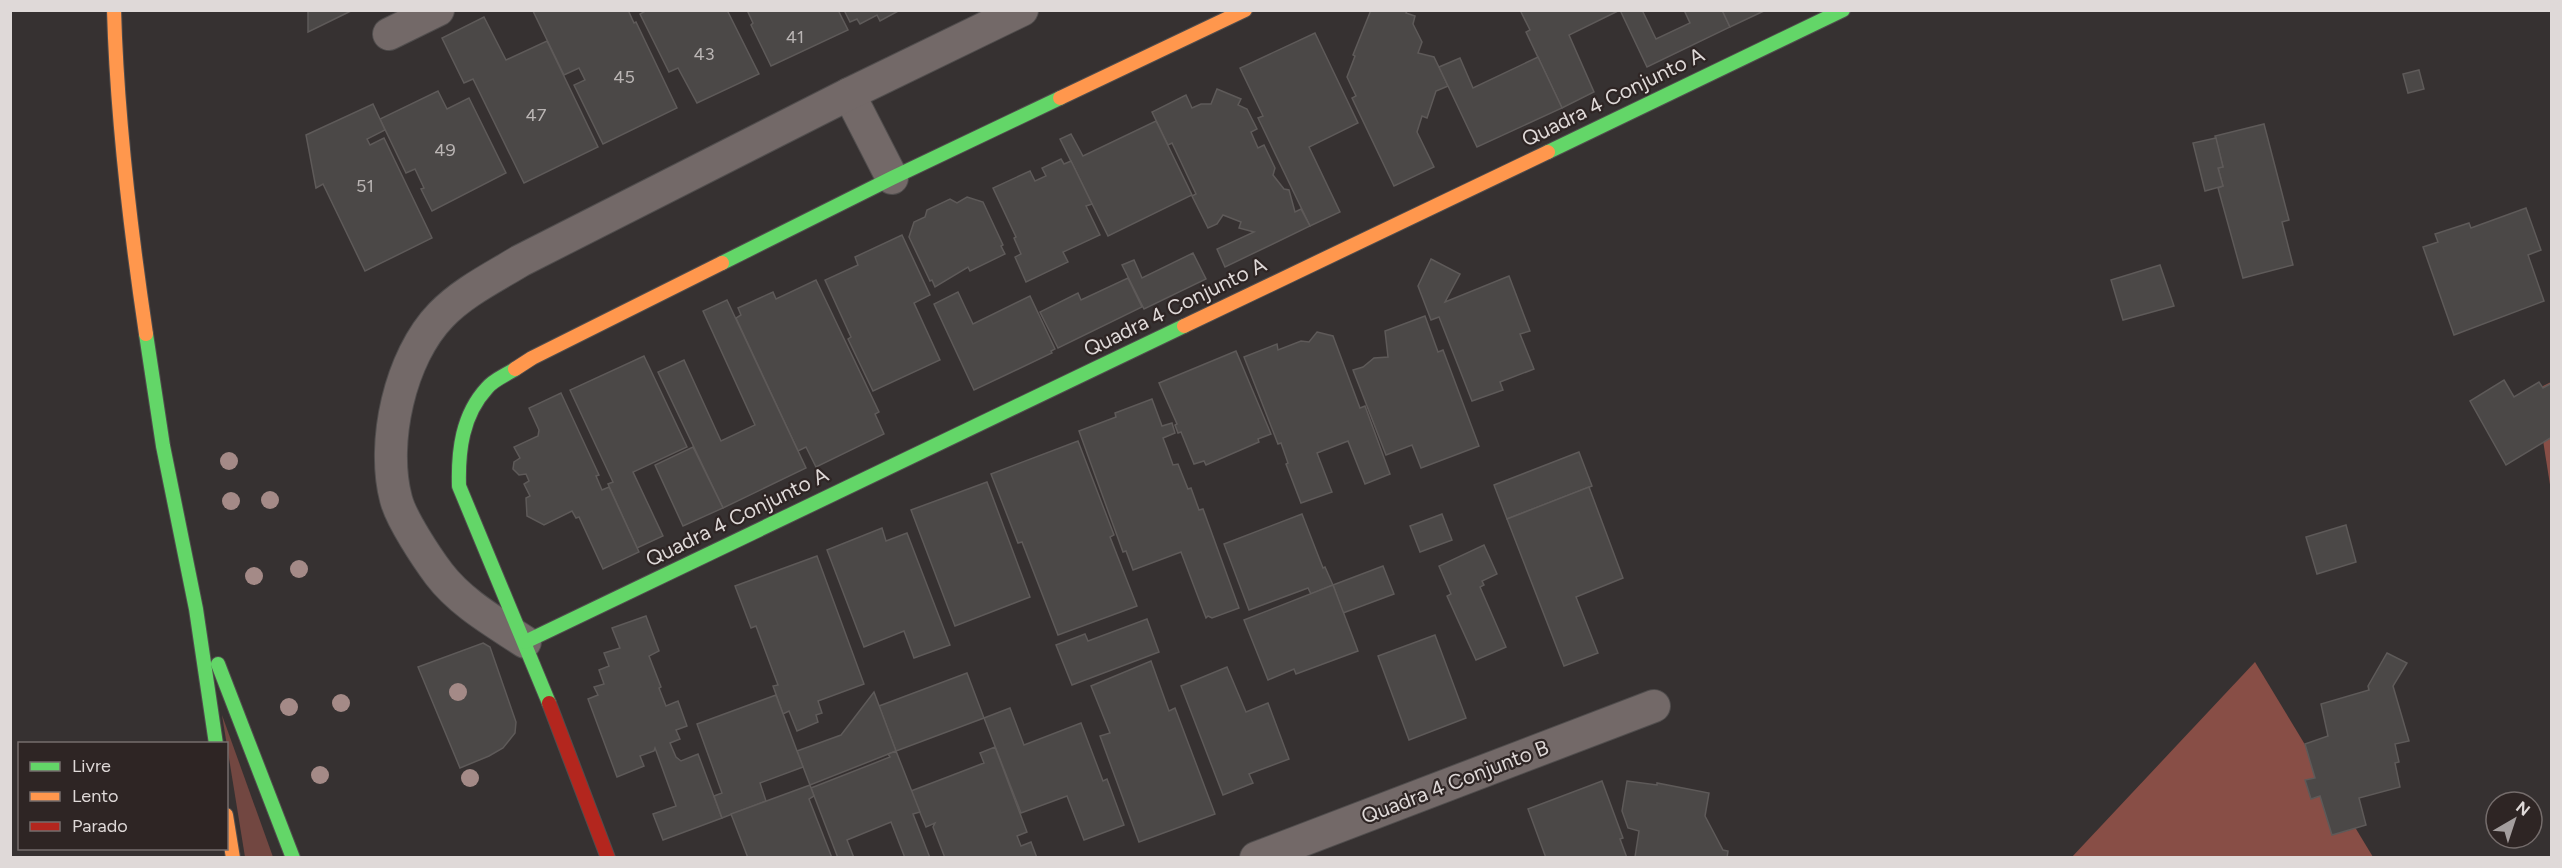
<svg xmlns="http://www.w3.org/2000/svg" width="2562" height="868" viewBox="0 0 2562 868" font-family="Figtree,sans-serif">
  <rect width="100%" height="100%" fill="#363131"/>
  <path fill="#724741" d="M222,715l51,142h-28z"/>
  <g fill="#884e46">
    <path d="M2551,382v109l-16,-101z"/>
    <path d="M2255,662l118,195 -302,1z"/>
  </g>
  <g fill="#4b4847" stroke="#5e5a59" stroke-width="1.5">
    <path d="M308,10h45l-45,22z"/>
    <path d="M535,10h93l6,13 2,-1 41,86 -74,36 -29,-59 11,-5 -6,-12 -15,7 -31,-64z"/>
    <path d="M647,10h80l32,64 -62,29 -19,-35 -9,4 -29,-58z"/>
    <path d="M747,10h91l10,20 -77,36 -20,-41 2,-2z"/>
    <path d="M844,10h56l-20,11 -3,-6 -17,9 -3,-5 -7,3z"/>
    <path d="M1371,10h36l-1,3 9,3 -2,8 9,18 -4,11 16,4 14,29 -12,5 -9,27 -5,-2 -5,16 17,35 -40,19 -42,-88 4,-2 -9,-19 8,-21 -2,-1z"/>
    <path d="M1520,10h100l-51,25 25,57 -32,16 -36,-76 4,-2z"/>
    <path d="M1620,10h22l14,29 34,-16 -6,-13h38l8,17 -83,40z"/>
    <path d="M1722,10h44l-36,17z"/>
    <path d="M484,17l22,43 41,-19 51,106 -74,36 -51,-104 -9,4 -22,-45z"/>
    <path d="M1315,33l43,90 -49,24 31,65 -30,14 -52,-108 5,-2 -23,-48z"/>
    <path d="M1538,57l24,51 -85,39 -38,-80 21,-9 13,30z"/>
    <path d="M2419,70l5,19 -16,4 -5,-19z"/>
    <path d="M1217,89l24,10 -3,6 9,4 10,20 -6,3 7,16 6,-3 11,23 -2,7 11,14 5,1 6,22 6,-3 9,17 -85,41 -8,-18 37,-17 -15,-4 2,-6 -18,-7 -6,9 -9,4 -16,-32 4,-2 -24,-51 -4,2 -16,-33 34,-17 6,13 9,-4h10z"/>
    <path d="M438,91l9,18 22,-11 37,75 -74,38 -11,-22 3,-1 -9,-19 -9,4 -26,-54z"/>
    <path d="M373,104l12,26 -18,9 3,6 14,-7 48,100 -67,33 -42,-87 -7,4 -10,-53z"/>
    <path d="M1156,121l36,74 -84,41 -48,-97 11,-5 12,22z"/>
    <path d="M2264,124l25,96 -7,2 11,43 -50,13 -25,-90 5,-2 -5,-18 5,-1 -8,-31z"/>
    <path d="M2216,138l7,29 -5,1 5,18 -18,5 -12,-48z"/>
    <path d="M1061,159l3,5 7,-3 21,43 -6,2 14,29 -37,17 5,10 -42,20 -11,-25 6,-3 -7,-16 2,-1 -23,-49 37,-17 5,10 11,-5 -4,-8z"/>
    <path d="M967,197l16,5 20,43 -2,1 4,8 -35,17 -2,-4 -33,20 -3,-7 -2,1 -21,-44 5,-15 11,-5 2,-7 23,-11 7,4z"/>
    <path d="M2526,208l15,42 -13,5 16,46 -90,34 -31,-88 15,-5 -3,-8 34,-11 2,5z"/>
    <path d="M902,235l28,60 -16,8 26,57 -67,31 -25,-52 3,-2 -26,-57 33,-15 -3,-8z"/>
    <path d="M1193,253l13,26 -62,30 -22,-44 12,-5 8,18z"/>
    <path d="M1431,259l29,15 -15,28 64,-26 21,55 -10,3 14,35 -34,13 3,8 -31,11 -33,-84 -8,3 -13,-34z"/>
    <path d="M2160,265l14,41 -51,14 -12,-40z"/>
    <path d="M1128,278l14,29 -84,41 -18,-36 38,-19 3,7z"/>
    <path d="M816,280l63,132 -4,2 9,20 -68,33 -10,-20 -8,4 -62,-133 5,-3 -3,-7 35,-16 3,7z"/>
    <path d="M958,292l15,32 57,-28 25,53 -4,2 1,2 -78,37 -40,-86z"/>
    <path d="M727,300l79,168 -83,40 -65,-136 26,-12 37,81 34,-16 -52,-114z"/>
    <path d="M1425,316l13,36 5,-2 36,96 -58,22 -9,-23 -26,10 -33,-85 10,-3 11,-9 14,-1 -3,-26z"/>
    <path d="M1317,332l16,4 27,72 5,-2 25,68 -25,10 -17,-43 -31,12 15,39 -31,11 -15,-39 2,-1 -7,-20 -3,1 -34,-87 33,-13 1,6 23,-9 8,1z"/>
    <path d="M1236,351l35,83 -13,5 1,3 -53,23 -2,-4 -10,3 -13,-32 -3,1 -3,-8 2,-1 -18,-41z"/>
    <path d="M644,356l43,91 -54,25 30,64 -26,12 -29,-64 5,-2 -43,-92z"/>
    <path d="M2504,380l10,17 25,-15 4,6 9,-5v54l-46,28 -36,-64z"/>
    <path d="M561,393l38,82 -3,1 6,14 7,-3 30,65 -36,17 -24,-52 -3,1 -4,-7 -28,14 -17,-9 -1,-18 4,-2 -6,-12 5,-3 -3,-7 -7,1 -6,-6 1,-7 6,-4 -6,-11 24,-11 1,-6 -10,-22z"/>
    <path d="M1152,399l10,27 10,-3 3,10 -12,5 5,13 5,14 5,-1 10,25 3,-1 8,22 4,-1 36,99 -27,10 -4,-2 -2,2 -25,-66 -48,18 -7,-19 -3,1 -44,-121 37,-14 -1,-4z"/>
    <path d="M1078,441l36,94 -4,2 27,69 -79,29 -36,-93 -4,1 -27,-69z"/>
    <path d="M693,447l30,61 -40,18 -28,-61z"/>
    <path d="M1579,452l13,34 -85,33 -13,-34z"/>
    <path d="M987,482l43,115 -75,29 -44,-116z"/>
    <path d="M1589,487l34,91 -47,19 22,56 -34,13 -57,-147z"/>
    <path d="M1302,514l21,54 2,-1 8,18 -22,9 -3,-6 -59,22 -25,-66z"/>
    <path d="M1442,514l10,26 -32,12 -10,-26z"/>
    <path d="M2346,525l10,37 -39,12 -11,-37z"/>
    <path d="M882,528l4,13 21,-8 43,112 -36,13 -10,-27 -40,16 -37,-97z"/>
    <path d="M1484,545l13,29 -15,7 2,4 -4,2 26,60 -30,13 -29,-64 4,-2 -12,-28z"/>
    <path d="M817,556l47,128 -46,17 4,12 -6,2 2,7 -21,9 -8,-20 -6,3 -10,-28 5,-1 -22,-59 -5,2 -16,-42z"/>
    <path d="M1383,566l11,28 -51,19 -10,-28z"/>
    <path d="M1333,585l25,66 -62,23 -2,-5 -26,11 -24,-60z"/>
    <path d="M646,616l13,35 -10,5 12,31 -2,1 7,18 12,-5 9,25 -11,4 4,9 -10,4 6,14 5,4 17,-7 24,64 -59,22 -10,-26 23,-8 -21,-58 -1,3 -14,5 4,10 -27,11 -29,-78 10,-4 -4,-8 10,-3 -5,-14 10,-4 -5,-13 16,-5 -8,-20z"/>
    <path d="M1147,619l12,33 -87,33 -16,-40 29,-11 3,7z"/>
    <path d="M1435,635l31,83 -57,22 -31,-84z"/>
    <path d="M483,643l7,4 26,75 -1,11 -12,15 -14,8 -29,12 -42,-101z"/>
    <path d="M2387,653l20,10 -14,23 16,55 -14,3 4,18 -4,1 5,24 -41,11 7,27 -34,10 -12,-39 -9,3 -6,-19 10,-2 -10,-34 23,-8 -7,-32 48,-14 -1,-4z"/>
    <path d="M1151,661l18,50 6,-3 40,106 -76,28 -39,-106 10,-3 -19,-47z"/>
    <path d="M1227,667l19,45 22,-9 21,56 -40,15 4,9 -30,12 -42,-109z"/>
    <path d="M967,673l17,45 -88,33 -17,-45z"/>
    <path d="M874,692l22,59 -86,34 -13,-34 44,-16z"/>
    <path d="M776,695l27,72 -43,16 6,18 -44,17 -8,-22 8,-3 -25,-69z"/>
    <path d="M1010,708l14,37 57,-22 22,58 4,-2 17,46 -40,15 -17,-44 -46,17 -37,-95z"/>
    <path d="M995,747l32,85 -10,4 4,10 10,-4 6,16h-92l-12,-31 2,-4 -9,4 -15,-36 73,-28 -4,-10z"/>
    <path d="M896,751l24,61 -7,2 17,44h-25l-14,-36 -44,18 7,18h-16l-27,-70 79,-31 -2,-3z"/>
    <path d="M1602,781l21,57 -3,1 7,19h-81l-18,-49z"/>
    <path d="M1627,781l30,4v-2l52,10 -4,23 18,34 5,1 -1,7 -92,-1 4,-26 -11,-3 -6,-17z"/>
    <path d="M810,785l4,11 -5,3 23,59h-84l-17,-44z"/>
  </g>
  <g fill="none" stroke-linecap="round" stroke-linejoin="round">
    <defs>
      <g id="street">
        <path d="M389,34l49,-24"/>
        <path d="M849,94l43,84"/>
        <path d="M525,642c-30,-20 -64,-39 -86,-68 -12,-16 -38,-55 -43,-75 -15,-56 4,-142 45,-184 22,-23 53,-38 79,-54l329,-167 173,-84"/>
        <path d="M1256,858l398,-152"/>
      </g>
      <g id="fast">
        <path d="M1548,152l295,-142"/>
        <path d="M722,263l170,-85 168,-80"/>
        <path d="M146,334l17,112 33,163 20,135"/>
        <path d="M515,369c-9,6 -22,11 -28,19 -25,27 -29,63 -28,98l90,217"/>
        <path d="M525,642l659,-316"/>
        <path d="M218,664l75,194"/>
      </g>
      <g id="slow">
        <path d="M114,10c3,109 16,217 32,324"/>
        <path d="M1060,98l185,-88"/>
        <path d="M1184,326l364,-174"/>
        <path d="M515,369l17,-11 190,-95"/>
        <path d="M226,815l7,43"/>
      </g>
      <path id="jam" d="M549,703l59,155"/>
    </defs>
    <use href="#street" stroke="#504d4d" stroke-width="34"/>
    <use href="#fast" stroke="#504d4d" stroke-width="16"/>
    <use href="#slow" stroke="#504d4d" stroke-width="16"/>
    <use href="#jam" stroke="#504d4d" stroke-width="16"/>
    <use href="#street" stroke="#736968" stroke-width="32"/>
    <use href="#fast" stroke="#63d668" stroke-width="14"/>
    <use href="#slow" stroke="#ff974d" stroke-width="14"/>
    <use href="#jam" stroke="#b3261e" stroke-width="14"/>
  </g>
  <g fill="#a48a87">
    <circle cx="229" cy="461" r="9"/>
    <circle cx="270" cy="500" r="9"/>
    <circle cx="231" cy="501" r="9"/>
    <circle cx="299" cy="569" r="9"/>
    <circle cx="254" cy="576" r="9"/>
    <circle cx="458" cy="692" r="9"/>
    <circle cx="341" cy="703" r="9"/>
    <circle cx="289" cy="707" r="9"/>
    <circle cx="320" cy="775" r="9"/>
    <circle cx="470" cy="778" r="9"/>
  </g>
  <g text-anchor="middle" stroke-width="4.5" stroke-linejoin="round" paint-order="stroke">
    <g font-size="18" fill="#bab5b4">
      <text x="795" y="43">41</text>
      <text x="704" y="60">43</text>
      <text x="624" y="83">45</text>
      <text x="536" y="121">47</text>
      <text x="445" y="156">49</text>
      <text x="365" y="192">51</text>
    </g>
    <g font-size="21" fill="#dfd9d8" stroke="#2e2524">
      <text transform="translate(1613 97) rotate(-26)" y="7">Quadra 4 Conjunto A</text>
      <text transform="translate(1175 307) rotate(-26)" y="7">Quadra 4 Conjunto A</text>
      <text transform="translate(737 517) rotate(-26)" y="7">Quadra 4 Conjunto A</text>
      <text transform="translate(1455 782) rotate(-21)" y="7">Quadra 4 Conjunto B</text>
    </g>
  </g>
  <rect width="2562" height="868" fill="none" stroke="#dfd9d8" stroke-width="24"/>
  <rect x="18" y="742" width="210" height="108" fill="#2e2524" stroke="#756d6c" stroke-width="1.5"/>
  <rect x="30" y="762" width="30" height="9" fill="#63d668" stroke="#756d6c" stroke-width="1.5"/>
  <text x="72" y="772" font-size="18" fill="#dfd9d8">Livre</text>
  <rect x="30" y="792" width="30" height="9" fill="#ff974d" stroke="#756d6c" stroke-width="1.5"/>
  <text x="72" y="802" font-size="18" fill="#dfd9d8">Lento</text>
  <rect x="30" y="822" width="30" height="9" fill="#b3261e" stroke="#756d6c" stroke-width="1.5"/>
  <text x="72" y="832" font-size="18" fill="#dfd9d8">Parado</text>
  <g transform="translate(2514 820) rotate(39)"><circle r="28" fill="#2e2524" stroke="#756d6c" stroke-width="1.5"/>
  <path d="M0-4.5L10 22L0 15L-10 22Z" fill="#a49e9e"/>
  <text y="-9" font-size="16" font-weight="bold" text-anchor="middle" fill="#dfd9d8">N</text>
  </g>
</svg>
